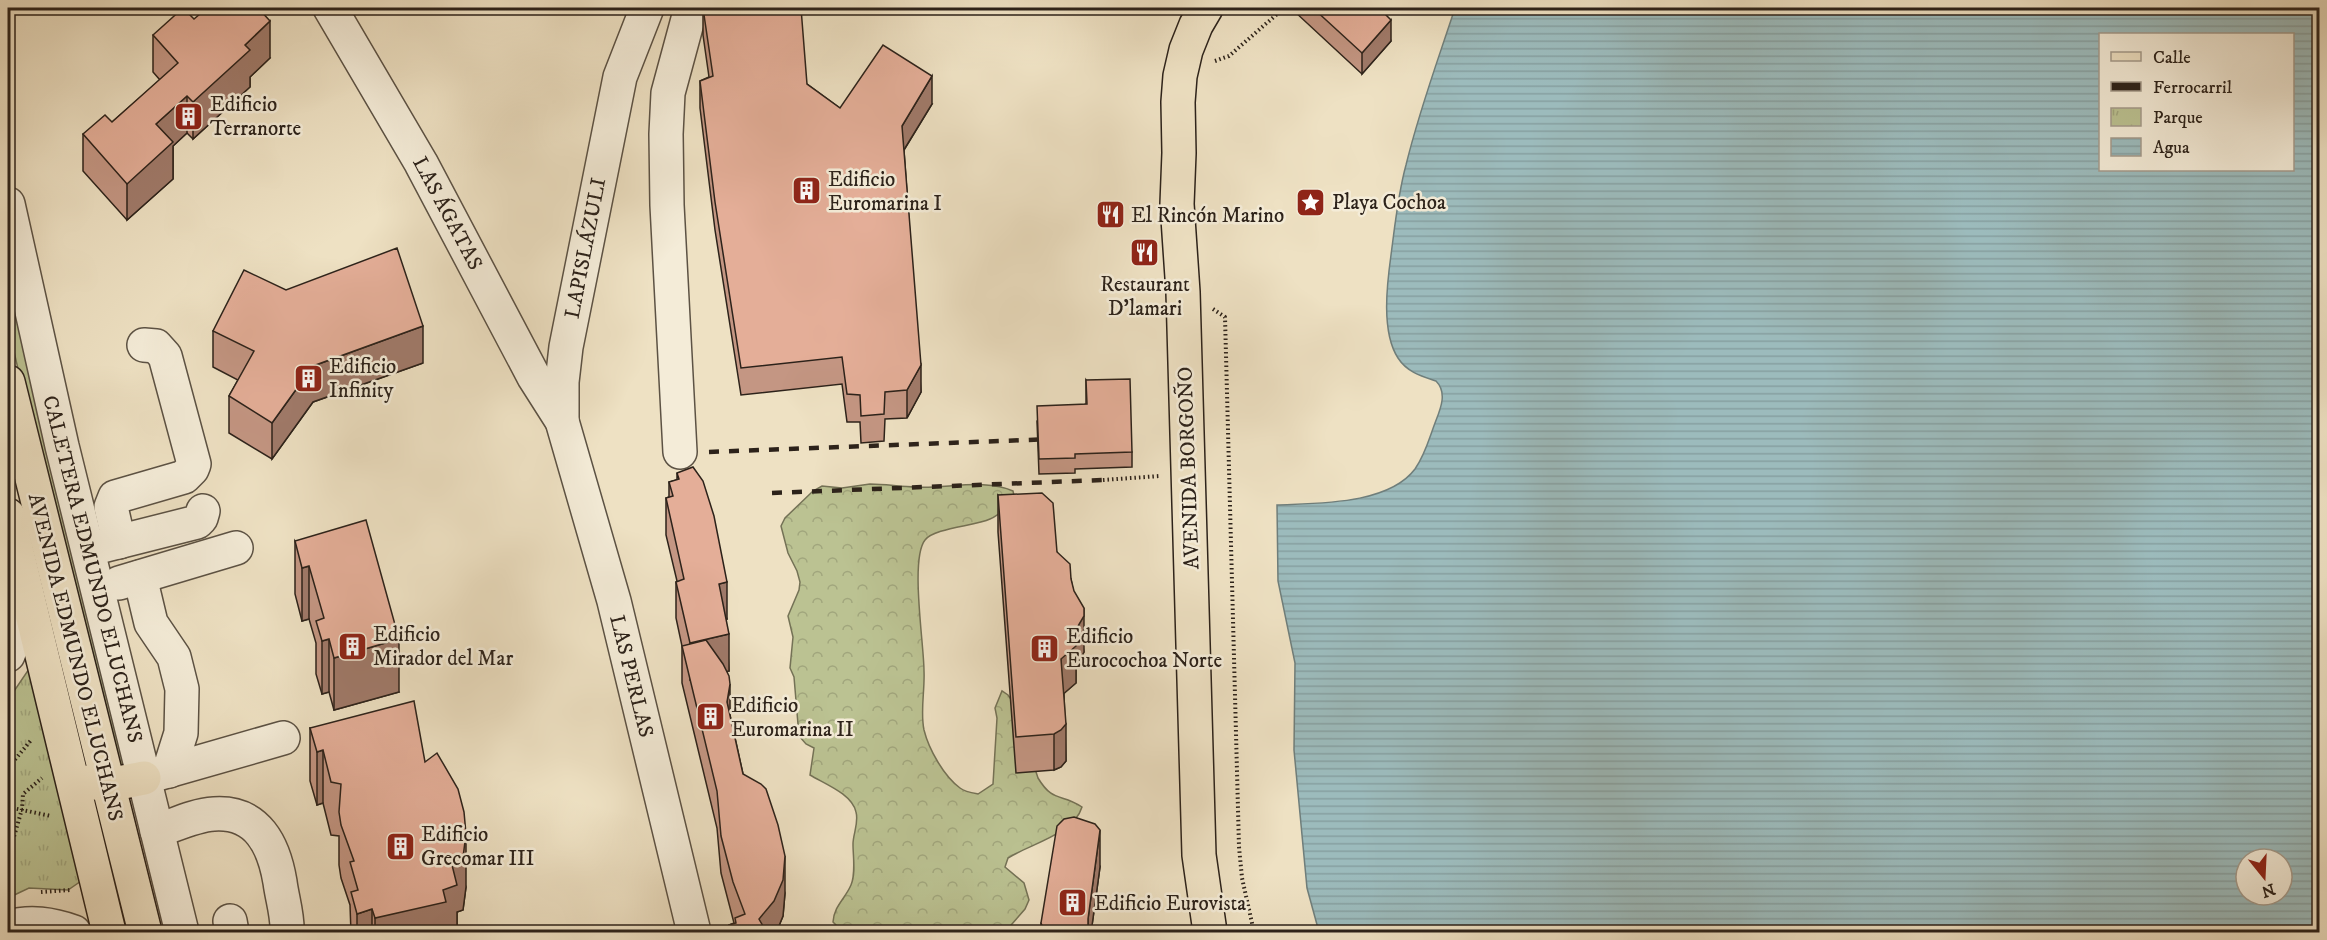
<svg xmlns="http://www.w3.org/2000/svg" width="2327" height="940" viewBox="0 0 2327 940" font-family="'IM FELL DW Pica',serif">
  <defs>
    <pattern id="forest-crowns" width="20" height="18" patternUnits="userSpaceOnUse" patternTransform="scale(1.5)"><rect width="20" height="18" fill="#bbc292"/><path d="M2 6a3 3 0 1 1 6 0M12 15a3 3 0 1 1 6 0" fill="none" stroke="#a1a67d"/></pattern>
    <pattern id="park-tufts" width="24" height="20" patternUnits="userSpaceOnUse" patternTransform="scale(1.5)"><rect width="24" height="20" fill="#bbc292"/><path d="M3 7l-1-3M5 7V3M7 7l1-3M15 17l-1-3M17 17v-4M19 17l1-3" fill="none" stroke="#a1a67d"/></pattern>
    <pattern id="water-rules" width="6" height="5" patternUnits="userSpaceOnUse" patternTransform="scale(1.5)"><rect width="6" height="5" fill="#9cbbbc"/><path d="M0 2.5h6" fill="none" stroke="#87a0a1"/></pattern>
  </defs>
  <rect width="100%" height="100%" fill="#eee1c3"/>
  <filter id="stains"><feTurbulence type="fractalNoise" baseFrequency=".00333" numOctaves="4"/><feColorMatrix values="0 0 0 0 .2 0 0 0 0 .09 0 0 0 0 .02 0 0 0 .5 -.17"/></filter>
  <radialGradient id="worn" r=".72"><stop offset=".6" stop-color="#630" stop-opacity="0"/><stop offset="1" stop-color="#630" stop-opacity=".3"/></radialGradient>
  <path fill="#bbc292" stroke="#747256" stroke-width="1.5" d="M8,258l120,504 -8,6 -63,-232 -49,-210z"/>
  <path fill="url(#forest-crowns)" stroke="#747256" stroke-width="1.5" d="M870,484c16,0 31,3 46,3 29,2 70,-9 97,4l2,9c-8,7 -15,15 -25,19 -15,7 -56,9 -65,21 -15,19 -1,104 -1,131 1,19 -4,41 0,59 5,20 20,46 36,58 5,4 12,5 18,6l15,-10 4,-66 -2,-10 7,-17 6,4 5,7 25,76c15,25 23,15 44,29 -8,27 -52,37 -74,51l-3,9 19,16 5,17 -4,9 -20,23h-162l-10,-10c1,-16 12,-23 18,-37 5,-12 2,-28 2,-41 0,-10 6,-21 3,-32 -4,-18 -31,-28 -46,-37l4,-27 -8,-4 -7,-8 -5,-59 -4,-9 3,-31 -5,-21 11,-26 1,-8 -3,-11 -9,-18 -7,-27 4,-8 28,-27 9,-5 20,2z"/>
  <path fill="url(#park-tufts)" stroke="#747256" stroke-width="1.5" d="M31,666l53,213 -16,11 -39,-2 -21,10v-198z"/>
  <path fill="url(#water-rules)" stroke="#6f7e7b" stroke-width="1.5" fill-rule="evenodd" d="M1455,8h864v924h-1000l-12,-44 -13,-138 1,-87 -17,-82 -1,-76c40,-2 111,0 138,-36 10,-14 14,-30 20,-46 5,-13 13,-30 1,-42 -15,-5 -29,-9 -38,-23 -17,-26 -11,-74 -7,-103 4,-30 7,-61 15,-90 13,-54 32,-105 49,-157zM2100,34h192v136h-192zM2246,859h36v36h-36z"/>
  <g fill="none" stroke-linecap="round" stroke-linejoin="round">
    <defs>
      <g id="minor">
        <path d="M330,8l91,155 113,214 28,44 52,180 80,331"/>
        <path d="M8,204l54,242 120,486"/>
        <path d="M562,421v-39l4,-35 54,-270 27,-69"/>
        <path d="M680,452l-13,-247 -1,-71 2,-41 23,-85"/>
        <path d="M119,542l-8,-35 4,-10 69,-20 8,-8 2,-5 -29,-108 -9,-10 -12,-1"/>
        <path d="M98,547l99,-25 4,-4 2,-7"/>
        <path d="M140,577l11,46 23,34 8,32 -1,44 -12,38"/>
        <path d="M119,583l117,-35"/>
        <path d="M8,655l14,-35 5,-24"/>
        <path d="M154,775l129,-37"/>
        <path d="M157,831c18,-6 38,-16 57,-17 44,-3 60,32 66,68 2,16 8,34 7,50"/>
        <path d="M230,921l2,11"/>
        <path d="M8,927c23,-6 43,-3 66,5"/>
      </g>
      <g id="major">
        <path d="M1206,8l-10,17 -10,25 -6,26 -2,26 1,51 -2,51 6,88 16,563 11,77"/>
        <path d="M8,382l137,550"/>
        <path d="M8,515l101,417"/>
        <path d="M88,782l20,3 36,-7"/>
      </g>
    </defs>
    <use href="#minor" stroke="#5c5244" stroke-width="36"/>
    <use href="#major" stroke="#2c221a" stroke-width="36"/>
    <g stroke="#2c221a" stroke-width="4" stroke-dasharray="1.5 3" stroke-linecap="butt">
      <path d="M1215,61l14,-5 55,-48"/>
      <path d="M1213,309l12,8 14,530 3,31 12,54"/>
      <path d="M1103,480l57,-4"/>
      <path d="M8,775v-7l24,-29"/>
      <path d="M8,807l43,9"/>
      <path d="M8,840h5l9,-31 1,-15 19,-16"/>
      <path d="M41,892l29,-2"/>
    </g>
    <use href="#minor" stroke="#f4ecd8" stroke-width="33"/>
    <use href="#major" stroke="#eee1c3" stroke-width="33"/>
    <g stroke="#2c221a" stroke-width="4.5" stroke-dasharray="10 10" stroke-linecap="butt">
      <path d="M709,452l344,-13"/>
      <path d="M772,493l331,-13"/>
    </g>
  </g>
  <g fill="#c49683" stroke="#2c221a" stroke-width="1.5">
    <path d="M703,8l137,100 92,-4 -28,46 17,242 -14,26 -22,1 -1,22 -23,2 -1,-21h-13l-5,-38 -101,11 -26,-165 -15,-122v-27l9,-4 -6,-42z"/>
    <path d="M1294,8h85l12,33 -29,33 -68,-63z"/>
    <path d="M194,19l76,39 -20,19v10l-57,52 -6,-6 -14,13v33l-46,41 -44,-49v-37l29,-12 48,-42 -7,-8v-37z"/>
    <path d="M213,331l210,32 -110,39 -41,57 -43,-26v-37l9,-16 -25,-13z"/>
    <path d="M1086,380l46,72v15l-57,2v4l-36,1 -2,-53 49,-17z"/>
    <path d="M677,473l50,146h-1l3,52h-2l3,44 13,59 42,119 -2,23 -7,17h-47v-8l5,-2 -13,-50 -4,-45 -35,-145v-37l-6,-28v-36l1,-1 -11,-46v-37l3,-1v-15l8,-2z"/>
    <path d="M998,495l59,57 14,27 13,73 -8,15v16l-12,10 2,68 -5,6 -7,3 -38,3 -18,-241z"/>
    <path d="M295,541l104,151 -65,18 -5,-18 -7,2 -6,-20v-31l-7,-24 -7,2 -7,-27z"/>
    <path d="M310,728l115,34 41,125 -3,23 -6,2v21h-106l-1,-28 -9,-27 -2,-13v-29l-8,-1 -8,-32 -6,2 -7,-24z"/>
    <path d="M1100,867l-9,66h-50v-10z"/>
  </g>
  <g fill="#a07a6a" stroke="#2c221a" stroke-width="1.5">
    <path d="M1391,20v21l-29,33v-21z"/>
    <path d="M270,21v37l-20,19v10l-57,52v-37l52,-57z"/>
    <path d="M932,76v28l-30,49v-27z"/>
    <path d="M187,96v37l-14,13v33l-46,41v-36l29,-60z"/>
    <path d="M423,326v37l-110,39 -41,57v-36l41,-57z"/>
    <path d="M921,365v27l-14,26v-28z"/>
    <path d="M309,566v53l-7,2v-53z"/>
    <path d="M727,582v37l-8,2v-37z"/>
    <path d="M1084,608v44l-8,15v16l-15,13v-37z"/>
    <path d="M729,634v37l-39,9v-37z"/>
    <path d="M329,639v53l-7,2v-53z"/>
    <path d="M399,639v53l-65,18v-52z"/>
    <path d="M730,684v37l-3,-19z"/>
    <path d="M1066,724v37l-5,6 -7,3v-36z"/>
    <path d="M323,750v53l-6,2v-53z"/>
    <path d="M1100,830v37l-9,66h-3v-14z"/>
    <path d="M466,834v53l-3,23 -6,2v21h-82v-15l68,-28 8,-29z"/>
    <path d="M785,856v37l-2,23 -7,17h-17v-14z"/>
    <path d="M372,909v24h-15v-19z"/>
  </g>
  <g fill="#e4ae98" stroke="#2c221a" stroke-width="1.5">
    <path d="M183,8l11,11 13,-11h51l12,13 -25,24 5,5 -57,52 -6,-6 -31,28 17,18 -46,42 -44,-50 22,-19 7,7 66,-59 -25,-28z"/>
    <path d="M703,8h98l6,76 33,24 43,-63 49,31 -30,50 19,239 -14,25 -22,2 -1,22 -23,2 -1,-21 -13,-1 -5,-37 -101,11 -26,-166 -15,-121 13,-5z"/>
    <path d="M1313,8h66l12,12 -29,33z"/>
    <path d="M397,248l26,78 -110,40 -41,57 -43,-27 25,-45 -41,-20 31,-61 42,20z"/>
    <path d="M1130,379l2,73 -57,2v4l-36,1 -2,-53 50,-2 -1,-24z"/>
    <path d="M693,467l10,14 11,35 13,66 -8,2 10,50 -39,9 -14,-61 8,-3 -18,-81 7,-2 -4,-14 10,-3 -2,-6z"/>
    <path d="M1042,493l11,10 4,49 13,12 1,15 3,12 10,17v8l-10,17 2,13 -15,13 5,65 -5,6 -7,4 -38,3 -18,-242z"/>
    <path d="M366,520l33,119 -65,19 -5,-19 -7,2 -6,-20 8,-3 -15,-52 -7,2 -7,-27z"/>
    <path d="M706,640l17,24 6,12 1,8 -3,18 16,72 18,10 5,5 12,36 7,31 -2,24 -9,21 -15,18 8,14h-35l-3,-8 7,-2 -1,-5 10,-4 -12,-32 -12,-46 -4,-45 -35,-145z"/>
    <path d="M414,701l11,61 12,-9 21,36 6,23 2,22 -3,23 -12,4 6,24 -14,5 3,12 -71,16 -3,-9 -15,5 -6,-22 7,-2 -8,-28 4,-1 -13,-36 -2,-13 2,-28 -10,-2 -8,-32 -6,2 -7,-24z"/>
    <path d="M1074,817l21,7 5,6 -12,89v14h-43l-4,-10 16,-97 7,-7z"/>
  </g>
  <defs>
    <symbol id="building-square" viewBox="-11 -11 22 22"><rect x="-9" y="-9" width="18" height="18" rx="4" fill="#8f2418" stroke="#f4ecd8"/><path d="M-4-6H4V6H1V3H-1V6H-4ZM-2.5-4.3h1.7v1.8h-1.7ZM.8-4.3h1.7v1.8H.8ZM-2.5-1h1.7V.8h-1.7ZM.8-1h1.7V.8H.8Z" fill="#fff"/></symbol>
    <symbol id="sight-square" viewBox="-11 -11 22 22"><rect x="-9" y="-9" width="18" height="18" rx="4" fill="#8f2418" stroke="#f4ecd8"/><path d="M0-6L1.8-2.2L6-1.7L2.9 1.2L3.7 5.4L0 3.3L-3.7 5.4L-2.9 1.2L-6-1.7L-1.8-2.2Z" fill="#fff"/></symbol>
    <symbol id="restaurant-square" viewBox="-11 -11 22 22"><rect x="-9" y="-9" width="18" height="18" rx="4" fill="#8f2418" stroke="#f4ecd8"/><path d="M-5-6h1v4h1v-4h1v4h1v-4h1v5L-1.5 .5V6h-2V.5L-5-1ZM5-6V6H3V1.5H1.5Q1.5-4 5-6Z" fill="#fff"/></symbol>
  </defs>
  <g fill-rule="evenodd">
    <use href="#building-square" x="172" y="100" width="33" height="33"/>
    <use href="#building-square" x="790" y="174" width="33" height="33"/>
    <use href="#sight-square" x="1294" y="186" width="33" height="33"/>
    <use href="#restaurant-square" x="1094" y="198" width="33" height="33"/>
    <use href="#restaurant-square" x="1128" y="236" width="33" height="33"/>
    <use href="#building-square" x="292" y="362" width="33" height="33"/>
    <use href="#building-square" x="336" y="630" width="33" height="33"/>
    <use href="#building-square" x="1028" y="632" width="33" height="33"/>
    <use href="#building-square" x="694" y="700" width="33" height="33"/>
    <use href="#building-square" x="384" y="830" width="33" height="33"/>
    <use href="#building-square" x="1056" y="886" width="33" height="33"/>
  </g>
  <g text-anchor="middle" stroke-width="5" stroke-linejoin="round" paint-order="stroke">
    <g font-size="21" fill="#2c221a" stroke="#f4ecd8" text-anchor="start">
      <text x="210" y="111">Edificio<tspan x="210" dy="24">Terranorte</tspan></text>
      <text x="828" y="186">Edificio<tspan x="828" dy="24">Euromarina I</tspan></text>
      <text x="1332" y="209">Playa Cochoa</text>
      <text x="1131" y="222">El Rincón Marino</text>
      <text x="1145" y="291" text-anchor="middle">Restaurant<tspan x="1145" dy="24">D'lamari</tspan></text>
      <text x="329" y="373">Edificio<tspan x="329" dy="24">Infinity</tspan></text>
      <text x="373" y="641">Edificio<tspan x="373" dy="24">Mirador del Mar</tspan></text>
      <text x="1066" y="643">Edificio<tspan x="1066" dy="24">Eurocochoa Norte</tspan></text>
      <text x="731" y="712">Edificio<tspan x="731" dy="24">Euromarina II</tspan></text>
      <text x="421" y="841">Edificio<tspan x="421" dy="24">Grecomar III</tspan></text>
      <text x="1094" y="910">Edificio Eurovista</text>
    </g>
    <g font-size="21" fill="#2c221a" stroke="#f4ecd8">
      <text transform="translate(448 213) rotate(62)" y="7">LAS ÁGATAS</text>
      <text transform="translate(585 248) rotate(-79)" y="7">LAPISLÁZULI</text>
      <text transform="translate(1188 468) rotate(-92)" y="7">AVENIDA BORGOÑO</text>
      <text transform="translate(93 569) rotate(76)" y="7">CALETERA EDMUNDO ELUCHANS</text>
      <text transform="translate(76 657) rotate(76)" y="7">AVENIDA EDMUNDO ELUCHANS</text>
      <text transform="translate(632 676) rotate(76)" y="7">LAS PERLAS</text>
    </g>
  </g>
  <rect width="2327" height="940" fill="none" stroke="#eee1c3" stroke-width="30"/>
  <rect x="9" y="9" width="2309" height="922" fill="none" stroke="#2c221a" stroke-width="3"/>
  <rect x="15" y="15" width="2297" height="910" fill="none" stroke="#2c221a" stroke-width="1.5"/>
  <rect x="2099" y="33" width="195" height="138" fill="#f4ecd8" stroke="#a49b8c" stroke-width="1.5"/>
  <rect x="2111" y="52" width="30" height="9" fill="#eee1c3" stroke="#a49b8c" stroke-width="1.5"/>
  <text x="2153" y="63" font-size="18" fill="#2c221a">Calle</text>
  <rect x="2111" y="82" width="30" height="9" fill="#2c221a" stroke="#a49b8c" stroke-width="1.5"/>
  <text x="2153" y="93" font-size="18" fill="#2c221a">Ferrocarril</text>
  <rect x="2111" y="108" width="30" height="18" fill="url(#park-tufts)" stroke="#a49b8c" stroke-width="1.5"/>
  <text x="2153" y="123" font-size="18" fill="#2c221a">Parque</text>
  <rect x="2111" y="138" width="30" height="18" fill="url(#water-rules)" stroke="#a49b8c" stroke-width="1.5"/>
  <text x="2153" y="153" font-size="18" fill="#2c221a">Agua</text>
  <g transform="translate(2264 877) rotate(162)"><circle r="28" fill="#f4ecd8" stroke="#a49b8c" stroke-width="1.5"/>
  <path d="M0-4.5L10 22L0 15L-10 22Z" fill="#8f2418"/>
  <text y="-9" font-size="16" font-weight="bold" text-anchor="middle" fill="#2c221a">N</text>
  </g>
  <rect width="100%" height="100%" filter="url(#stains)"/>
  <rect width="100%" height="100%" fill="url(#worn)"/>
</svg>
